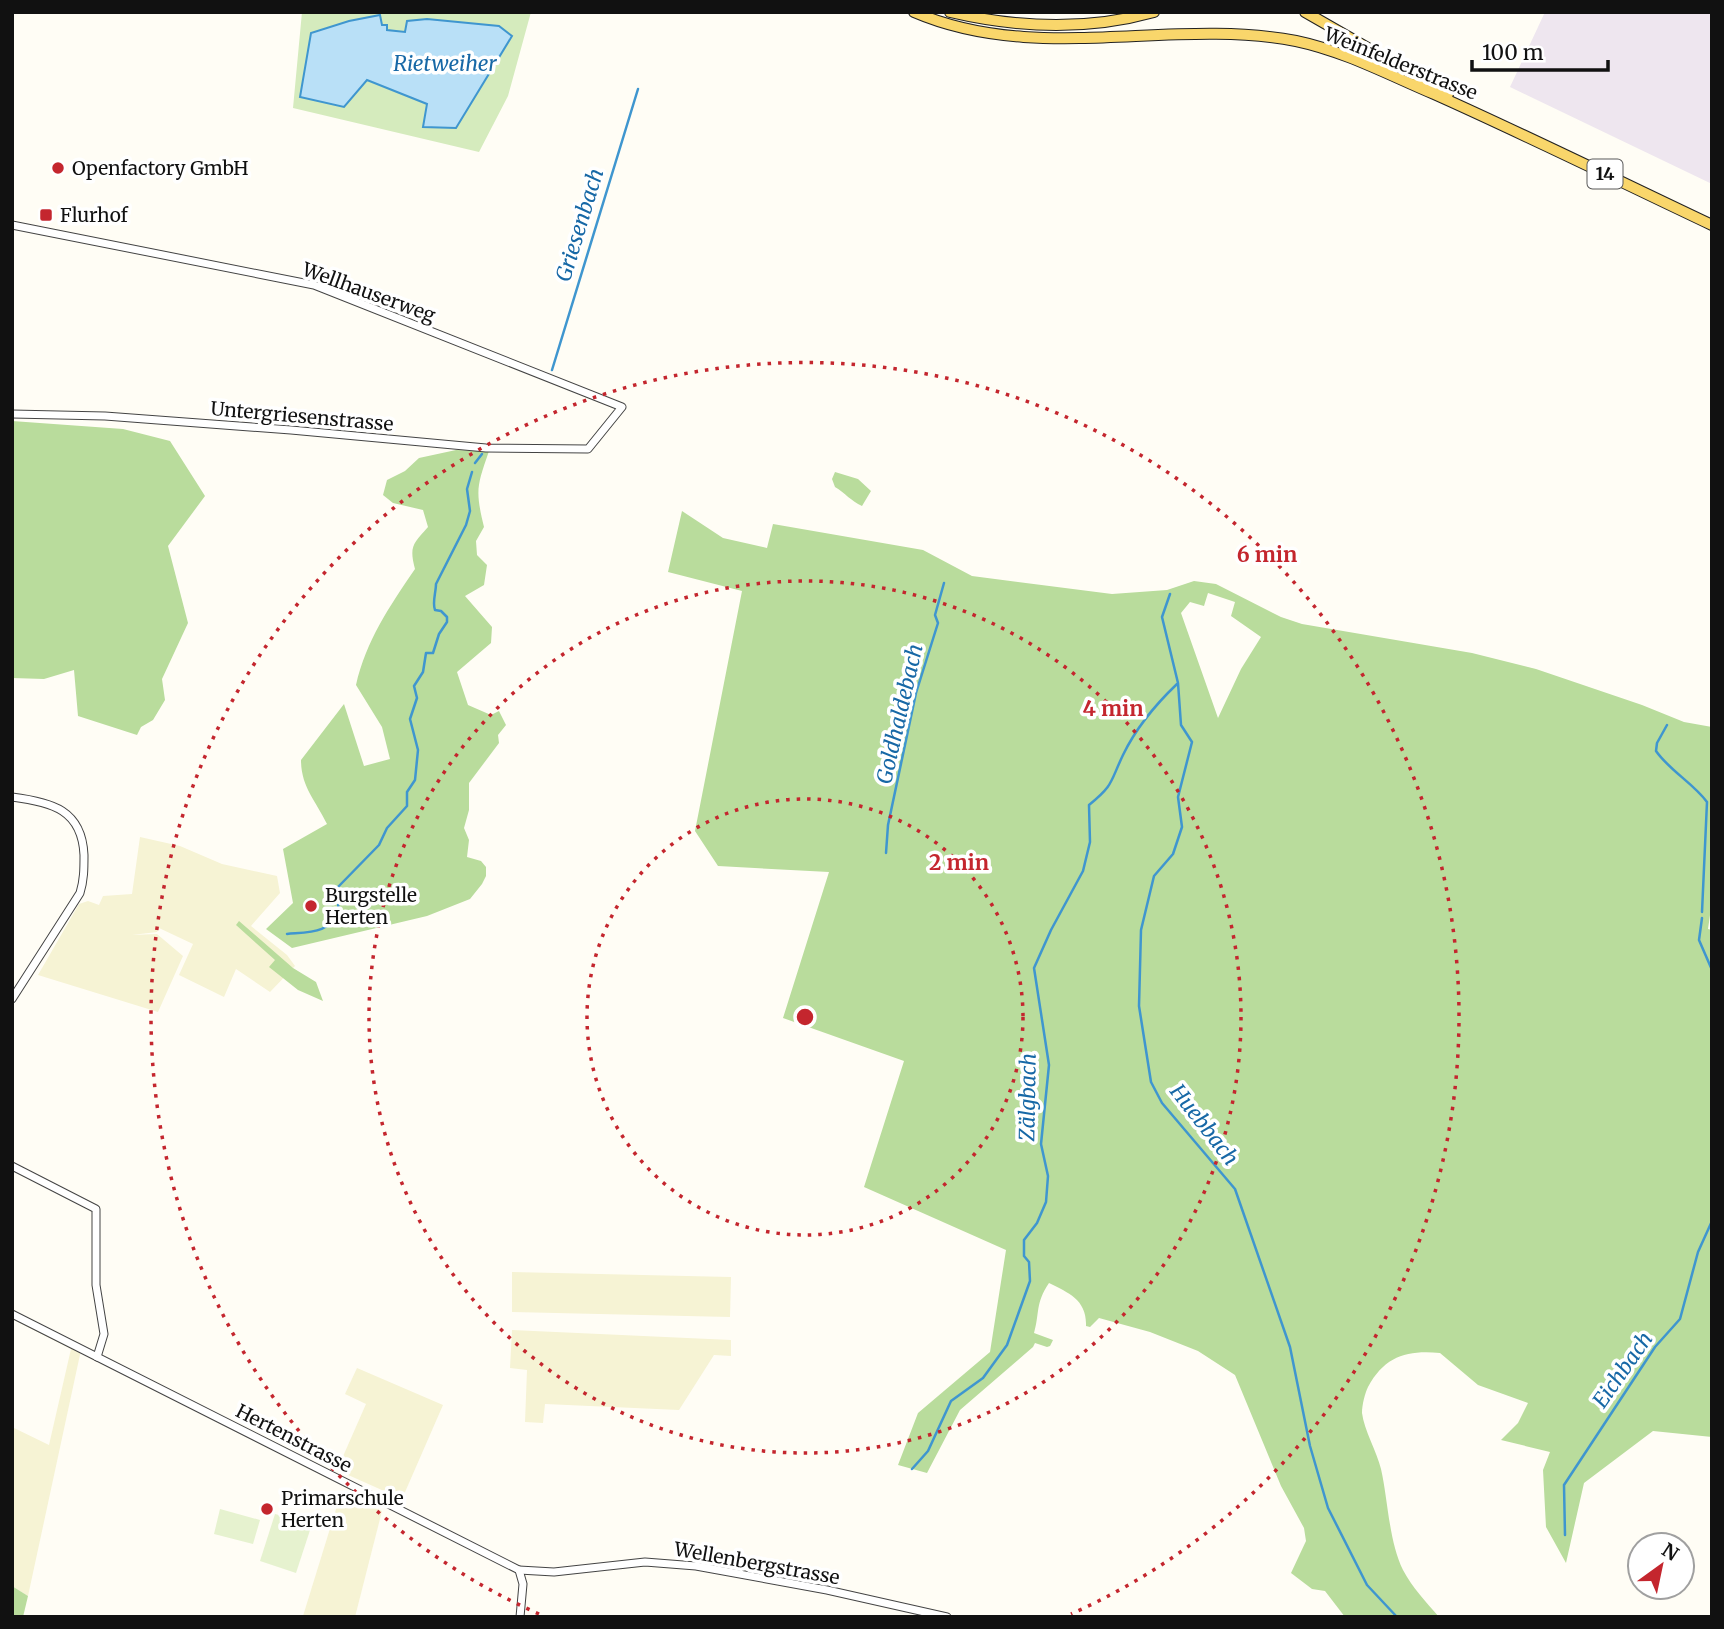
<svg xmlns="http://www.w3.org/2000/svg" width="1724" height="1629" viewBox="0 0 1724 1629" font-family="Merriweather,serif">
  <rect width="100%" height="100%" fill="#fffdf5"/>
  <path fill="#eee6ef" d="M1545,12h167v172l-202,-97z"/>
  <g fill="#f6f3d4">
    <path d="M140,837l40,9 42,18 55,12 3,17 -29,33 36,29 8,11 -25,26 -34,-23 -12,28 -45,-22 14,-31 -34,-16 -2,4 -25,3 25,-1 26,22 -25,56 -120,-37 41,-71 9,-3 11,4 4,-9 29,-2z"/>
    <path d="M512,1272l219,5 -1,40 -218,-5z"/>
    <path d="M12,1314l69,36 -53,246 -16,-10v-159l37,18 22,-96 -59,-30z"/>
    <path d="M512,1330l219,10v16l-17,-1 -35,55 -134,-6 -2,19 -18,-1 2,-52 -17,-2z"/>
    <path d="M357,1368l86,37 -41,94 -65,-29 29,-66 -21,-10z"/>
    <path d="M341,1493l41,18 -27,106 -52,-1z"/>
  </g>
  <path fill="#d5ebbd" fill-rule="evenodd" d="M302,12h229l-23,84 -29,56 -186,-44zM394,32h11l52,96 -34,-1 4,-23 -61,-24z"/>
  <g fill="#b9dc9c" fill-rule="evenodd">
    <path d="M12,421l111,8 47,12 35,55 -37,50 20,77 -26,56 3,21 -12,20 -12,7 -4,8 -59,-19 -4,-46 -30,9 -32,-1z"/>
    <path d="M456,450l33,1c-12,35 -14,39 -5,76l-8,14 1,14 10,10 -3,20 -19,11 27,31 -1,16 -34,29 11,33 23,10 8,-4 7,14 -8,10 1,8 -30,40v27l-5,18 5,12 -2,17 14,4 5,6v9l-4,8 -12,15 -43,17 -135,32 -26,-19 27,-26 -10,-54 44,-25c-11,-23 -26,-37 -26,-64l43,-56 20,62 26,-7 -8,-32 -26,-42c10,-44 33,-78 59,-116 -6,-23 -2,-25 13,-42l-5,-17 -30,-7 -10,-8 4,-15 18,-9 14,-13z"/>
    <path d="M835,472l23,7 13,12 -9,15c-11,-5 -17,-13 -27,-19l-3,-8z"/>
    <path d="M682,511l41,27 44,10 6,-24 150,26 49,26 140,18 55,-4 27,-9 22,3 65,33 21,7 170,29 64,16 106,36 42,17 28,5v174l-4,28 4,1v507l-59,-6 -69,52 -18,80 -20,-36 -3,-57 7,-18 -49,-12 17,-17 10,-20 -50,-18 -38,-32c-33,-3 -55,3 -72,34 -3,6 -6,18 -6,26 2,17 15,39 19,56 7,31 8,73 22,101 9,17 23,32 36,47h-94l-20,-26 -13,-2 -21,-16 15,-32 -2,-13 -23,-42 -46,-111 -37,-24 -48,-19 -51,-14 -9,9 -4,-1c1,-26 -17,-33 -37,-43 -14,21 -9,29 -15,50l19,7 -3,6 -3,1 -12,-4 -2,4 -73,63 -33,63 -29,-8 20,-52 72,-61 16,-102 -142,-63 40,-126 -121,-43 46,-146 -111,-6 -23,-35 47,-240 -74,-19zM1208,593l27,9 -4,14 30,21 -20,32 -23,49 -37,-105 9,-11 14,4z"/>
    <path d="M239,921l54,47 23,14 7,19 -25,-11 -29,-23 6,-7 -39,-35z"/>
    <path d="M12,1586l16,10 -5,21h-11z"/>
  </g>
  <g fill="#e6f2cf">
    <path d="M220,1509l40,11 -7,24 -39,-10z"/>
    <path d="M275,1514l37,10 -16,49 -36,-12z"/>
  </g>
  <path fill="#b9e0f7" stroke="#3f96cf" stroke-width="2" d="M380,15l2,10h5v5l18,2 2,-11 20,-2 72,7 13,10 -56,92 -33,-1 4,-23 -60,-24 -23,27 -44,-10 11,-64 38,-12z"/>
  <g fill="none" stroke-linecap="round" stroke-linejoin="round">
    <g stroke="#3f96cf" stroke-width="2.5">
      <path d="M552,370l86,-281"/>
      <path d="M475,463l7,-9"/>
      <path d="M1170,594l-8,23 16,66 3,42 11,17 -14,55 4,30 -9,27 -19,22 -13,54 -2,76 12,76 11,21 73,86 55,158 20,99 18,62 39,77 30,32"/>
      <path d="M1667,725l-10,18 -1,8c14,20 37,32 51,51l-5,110"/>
      <path d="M886,853l2,-28 28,-132 22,-70 -3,-8 9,-32"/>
      <path d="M1702,918l-3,22 13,30"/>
      <path d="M287,934c21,-2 45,0 51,-25 1,-7 -1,-14 0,-22l41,-42 8,-17 20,-22v-14l8,-12 3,-30 -8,-31 7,-21 -3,-12 9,-14 3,-19h7l6,-19 8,-12v-5l-6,-6 -6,-1c-3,-7 1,-18 1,-26l30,-59 4,-14 -3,-22 5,-17"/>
      <path d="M912,1469l16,-18 23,-50 32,-23 24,-33 23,-64 -1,-19 -5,-6v-16l13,-17 9,-21 2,-26 -7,-32 8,-79 -15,-97 17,-38 32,-59 7,-29 -1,-37c25,-20 21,-23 34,-50 13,-27 32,-50 54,-71"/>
      <path d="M1565,1535l-1,-50 91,-138 25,-28 18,-67 14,-31"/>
    </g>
    <defs>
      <g id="minor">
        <path d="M12,225l302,60 308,122 -34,42 -102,-1 -195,-18 -186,-14 -93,-2"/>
        <path d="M12,797c40,5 70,13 72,58 0,14 0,25 -4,38l-68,106"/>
        <path d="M12,1166l84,43v76l8,49 -7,23"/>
        <path d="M12,1314l507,256 4,14 -3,33"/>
        <path d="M519,1570l35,2 91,-10 51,4 131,24 120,27"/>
      </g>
      <g id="primary">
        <path d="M914,12c123,53 255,5 382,29 48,10 93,34 138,53 94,42 185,87 278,131"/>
        <path d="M950,12c68,16 136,19 204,0"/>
        <path d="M1305,12l143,82"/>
      </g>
    </defs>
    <use href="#minor" stroke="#444" stroke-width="9"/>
    <use href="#primary" stroke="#222" stroke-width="12"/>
    <use href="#minor" stroke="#fff" stroke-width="7"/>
    <use href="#primary" stroke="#f9d66b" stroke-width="10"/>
  </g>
  <g fill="none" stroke="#c4262e" stroke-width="3.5" stroke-dasharray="3.5 7">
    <circle cx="805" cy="1017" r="218"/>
    <circle cx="805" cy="1017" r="436"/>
    <path d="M539 1614A654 654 0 1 1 1071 1614"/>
  </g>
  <g fill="#c4262e" stroke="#fff" stroke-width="2.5">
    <circle cx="58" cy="168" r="7"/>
    <rect x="39" y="208" width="14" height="14" rx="3.5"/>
    <circle cx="311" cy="906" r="7"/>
    <circle cx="267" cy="1509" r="7"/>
  </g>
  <g text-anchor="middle" stroke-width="7" stroke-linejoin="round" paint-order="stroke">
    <rect fill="#fff" stroke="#585858" stroke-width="2" x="1587.5" y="159.5" width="35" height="29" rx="5"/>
    <g font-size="18" font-weight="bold" fill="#111">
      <text x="1605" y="180">14</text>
    </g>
    <g font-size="19" fill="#111" stroke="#fff">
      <text transform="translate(1401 63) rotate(22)" y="7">Weinfelderstrasse</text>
      <text transform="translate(369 292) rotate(20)" y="7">Wellhauserweg</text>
      <text transform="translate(302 416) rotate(5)" y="7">Untergriesenstrasse</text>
      <text transform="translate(294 1438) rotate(27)" y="7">Hertenstrasse</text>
      <text transform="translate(757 1563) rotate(10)" y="7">Wellenbergstrasse</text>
    </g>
    <g font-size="19" fill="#111" stroke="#fff" text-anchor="start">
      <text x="72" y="175">Openfactory GmbH</text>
      <text x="60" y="222">Flurhof</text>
      <text x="325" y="902">Burgstelle<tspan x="325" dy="22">Herten</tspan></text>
      <text x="281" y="1505">Primarschule<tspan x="281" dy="22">Herten</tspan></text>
    </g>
    <g font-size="21" font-style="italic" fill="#1768a6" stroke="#fff">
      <text x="445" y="71">Rietweiher</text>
      <text transform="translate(580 225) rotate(-73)" y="7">Griesenbach</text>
      <text transform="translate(900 714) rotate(-77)" y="7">Goldhaldebach</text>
      <text transform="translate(1028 1097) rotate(-89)" y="7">Zälgbach</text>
      <text transform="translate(1204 1125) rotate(52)" y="7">Huebbach</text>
      <text transform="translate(1623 1370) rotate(-55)" y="7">Eichbach</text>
    </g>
  </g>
  <circle cx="805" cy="1017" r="10" fill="#c4262e" stroke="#fff" stroke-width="3.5"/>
  <g font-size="21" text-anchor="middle" font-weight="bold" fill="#c4262e" stroke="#fff" stroke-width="7" stroke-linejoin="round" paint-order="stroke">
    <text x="1267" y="562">6 min</text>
    <text x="1113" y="716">4 min</text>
    <text x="959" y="870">2 min</text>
  </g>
  <rect width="1724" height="1629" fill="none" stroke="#111111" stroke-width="28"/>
  <g transform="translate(1661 1566) rotate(33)"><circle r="33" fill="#ffffff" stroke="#a0a0a0" stroke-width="2"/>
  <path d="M0-5L12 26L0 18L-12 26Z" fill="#c4262e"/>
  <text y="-10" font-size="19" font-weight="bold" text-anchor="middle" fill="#111111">N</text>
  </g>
  <path d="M1472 60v10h136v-10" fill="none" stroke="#111111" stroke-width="3.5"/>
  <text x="1482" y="60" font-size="21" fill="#111111" stroke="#ffffff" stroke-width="5" paint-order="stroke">100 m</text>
</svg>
